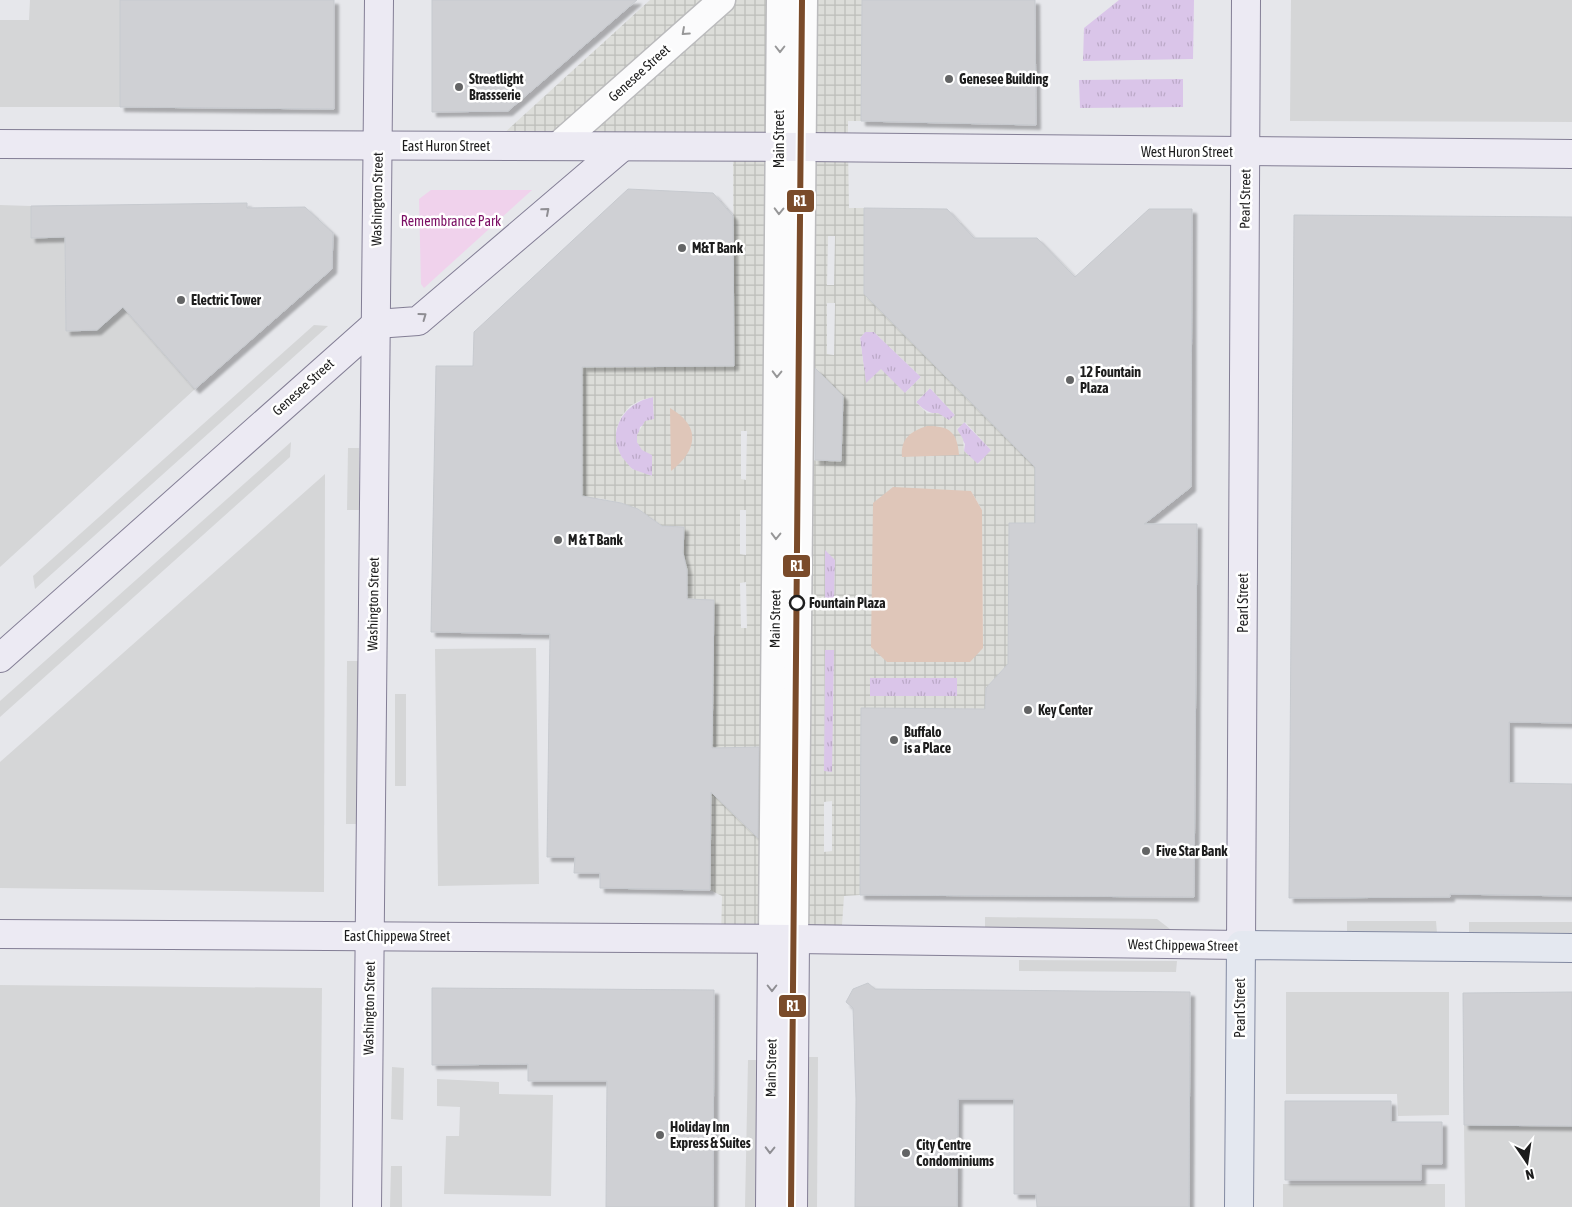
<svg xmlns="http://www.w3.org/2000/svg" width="1572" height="1207" viewBox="0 0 1572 1207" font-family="'Asap Condensed',sans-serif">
  <defs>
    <pattern id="grass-tufts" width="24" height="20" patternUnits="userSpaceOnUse" patternTransform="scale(1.25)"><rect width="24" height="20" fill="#dac5e9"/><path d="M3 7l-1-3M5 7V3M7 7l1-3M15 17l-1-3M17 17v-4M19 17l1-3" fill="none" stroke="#bba9c7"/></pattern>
    <pattern id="plaza-grid" width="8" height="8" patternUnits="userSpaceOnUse" patternTransform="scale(1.25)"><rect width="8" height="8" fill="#dcddd9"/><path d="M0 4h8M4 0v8" fill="none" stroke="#bcbdba"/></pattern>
    <filter id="shadow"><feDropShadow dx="4.5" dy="4.5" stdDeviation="1" flood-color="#0004"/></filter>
  </defs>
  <rect width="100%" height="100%" fill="#e6e7eb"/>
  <g fill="url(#grass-tufts)">
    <path d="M1119,0h75l-1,59 -110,2 1,-33z"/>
    <path d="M1183,79v28l-103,1 -1,-28z"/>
    <path d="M865,332h9l47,45 -16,16 -39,-9 -6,-46z"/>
    <path d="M930,388l25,27 -6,6c-14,-11 -19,-4 -33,-19z"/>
    <path d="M653,397l1,22 -14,8 -3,15 15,13 1,21c-7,-2 -17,-4 -22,-8 -29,-26 -13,-64 22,-71z"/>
    <path d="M964,422l28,29 -15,13 -13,-13 1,-7 -8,-14z"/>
    <path d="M825,549l10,10 -1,50h-9z"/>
    <path d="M825,650h9l-1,122h-9z"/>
    <path d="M869,678h88v19l-88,-1z"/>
  </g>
  <path fill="#f0d2ec" d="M431,190h101l-108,98 -3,-4 -2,-85z"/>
  <g fill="#d5d6d7">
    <path d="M30,0h90v107h-120v-87h29z"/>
    <path d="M1291,0h281v122l-282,-1z"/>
    <path d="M0,205l31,1v31h34l1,93h31l26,-23 72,82 -195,178z"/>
    <path d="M314,325l14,1 -293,263 -2,-13z"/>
    <path d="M291,442l-1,15 -290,260v-16z"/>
    <path d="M348,448h11v62h-12z"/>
    <path d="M325,474l-1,418 -324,-4v-126z"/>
    <path d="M536,648l3,236 -101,2 -3,-237z"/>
    <path d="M347,661h11l-1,163h-11z"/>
    <rect x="395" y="694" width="11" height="92"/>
    <path d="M985,917l172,2 13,10 -185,-1z"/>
    <path d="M1347,921h89l1,12h-90z"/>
    <rect x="1469" y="922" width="103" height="11"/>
    <path d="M1019,960l158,1 -1,11 -157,-1z"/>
    <path d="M0,985l322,3 -2,219h-320z"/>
    <path d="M1286,992h163v123l-51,1 -1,-22h-111z"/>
    <path d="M804,1057h14l-1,150h-14z"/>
    <path d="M748,1060h12l-2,147h-13z"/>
    <path d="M392,1067l12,1 -1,52 -12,-1z"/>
    <path d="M437,1079l62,3v12l54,1 -2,101 -107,-2 2,-58h13l1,-29 -23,-1z"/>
    <path d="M1464,1125l108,1v81h-107z"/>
    <path d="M391,1166h11v41h-12z"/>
    <rect x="1283" y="1184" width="162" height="23"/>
  </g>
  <path fill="url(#plaza-grid)" fill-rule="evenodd" d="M650,0h212l-1,121h-13v27l1,60h15v85l171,174v56h-26l-1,141 -22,24 -1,21h-124l-1,186 -16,1 -3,44 -120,-1 1,-43 -12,-6 4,-290 -27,-1v-29l-4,-17v-26l-21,-1 -24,-17 -17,-6 -23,-5 -16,11v-157l25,15 127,-1 -1,-218 -243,-2zM828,236h7l-1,49h-7zM827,303h8l-1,52 -7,-1zM865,332h9l47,45 -16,16 -24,-24 -15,14 -6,-45zM809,362l34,34 -2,65 -33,-1zM930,388l25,27 -6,5 -11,-7h-11l-11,-11zM653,397l1,22 -9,2 -8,14v7l5,8 10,5v21l-20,-7 -11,-13 -5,-13v-13l5,-13 9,-11 11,-6zM965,422l26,28 -13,14 -14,-13 -1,-12 -6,-10zM741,431h6l-1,49 -5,-1zM971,491l11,19 1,138zM740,510h6v45l-6,-1zM825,550l10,10 -1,49h-9zM746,582l1,46h-6l-1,-45zM825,650h9l-2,122 -8,-1zM870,678h87v18h-87zM766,747l-1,98 -32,-31 1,-66zM832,801v50l-8,1v-50z"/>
  <g fill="#dfc6b9">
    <path d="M670,408c31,18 28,42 1,63z"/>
    <path d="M927,426c23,0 30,6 32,29l-57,2c-2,-18 9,-26 25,-31z"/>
    <path d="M893,487l78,4 11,19 1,138 -13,14h-83l-16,-15 2,-144z"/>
  </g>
  <g fill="#cfd0d4" stroke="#c7cacf" filter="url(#shadow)">
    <path d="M120,0h214v109l-214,-2z"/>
    <path d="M432,0h205l-129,111 -76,1z"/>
    <path d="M862,0h173l1,125 -175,-4z"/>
    <path d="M628,189l85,4 20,23 1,150 -152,1v129l39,7 17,6 24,17 22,1 -1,26 4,17v29l27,1 -2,148 47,-1 -1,91 -47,-46 -1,98 -110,-2v-15h-26l1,-16h-28l3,-223 -119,-2 5,-266h37l1,-34z"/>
    <path d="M247,203v5l58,-1 28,26 -1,36 -137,120 -72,-82 -26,23 -31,1 -1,-94 -34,1v-32z"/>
    <path d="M864,208l83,1 27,29h63l38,39 74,-68h43l-1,278 -47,37h53l-3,373 -334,-2 1,-187 124,1 1,-21 22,-24 1,-141h26v-56l-171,-173z"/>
    <path d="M1294,215l278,2v506l-63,-1v61l63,1v112l-122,-2v3l-161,1z"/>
    <path d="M815,368l28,28 -2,65 -26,-1z"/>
    <path d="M868,983l7,6 315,3 -1,215h-152l-1,-13h-22v-95h-56l-1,108h-102l1,-108 -3,-91 -7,-6 7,-13z"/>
    <path d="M432,988l282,2 -1,217h-107l1,-126h-79v-17l-96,1z"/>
    <path d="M1572,992v134l-108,-1 -1,-132z"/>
    <path d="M1285,1101h106v21h51v42h-21v16h-136z"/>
  </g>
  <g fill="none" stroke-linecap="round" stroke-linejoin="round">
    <defs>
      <g id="street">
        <path d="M557,146l165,-146"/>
        <path d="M772,939l8,-939"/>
        <path d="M795,939l9,-939"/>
      </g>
      <g id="secondary">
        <path d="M0,144l803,3 769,7"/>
        <path d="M0,658l376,-334 42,-3 204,-174"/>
        <path d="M0,934l795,5 446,6 5,-945"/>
        <path d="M367,1207l12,-1207"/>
        <path d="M770,1207l2,-268"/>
        <path d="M793,1207l2,-268"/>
      </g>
      <path id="primary" d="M1239,1207l2,-262 331,3"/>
    </defs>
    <use href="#street" stroke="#bbbbbd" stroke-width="29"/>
    <use href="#secondary" stroke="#837e95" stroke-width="30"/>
    <use href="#primary" stroke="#8289a1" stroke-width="30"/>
    <use href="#street" stroke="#fbfbfc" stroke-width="26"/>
    <use href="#secondary" stroke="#eceaf3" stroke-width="28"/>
    <use href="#primary" stroke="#e4e8f0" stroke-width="28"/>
    <defs>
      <path id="rail-1" d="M791,1207l11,-1207"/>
    </defs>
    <use href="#rail-1" stroke="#fff" stroke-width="10"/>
    <use href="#rail-1" stroke="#7a4b2a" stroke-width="6"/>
  </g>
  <defs><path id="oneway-chevron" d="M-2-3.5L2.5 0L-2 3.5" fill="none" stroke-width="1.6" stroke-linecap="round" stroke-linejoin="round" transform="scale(1.25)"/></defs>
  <g stroke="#979798">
    <use href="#oneway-chevron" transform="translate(685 32) rotate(138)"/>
    <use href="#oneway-chevron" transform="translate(780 49) rotate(90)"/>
    <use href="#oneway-chevron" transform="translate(779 211) rotate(91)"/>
    <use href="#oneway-chevron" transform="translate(777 374) rotate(91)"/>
    <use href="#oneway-chevron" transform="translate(776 536) rotate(91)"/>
  </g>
  <g stroke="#8f8e93">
    <use href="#oneway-chevron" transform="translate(546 211) rotate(-41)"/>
    <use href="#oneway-chevron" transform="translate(423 316) rotate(-36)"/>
    <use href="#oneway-chevron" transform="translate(772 988) rotate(90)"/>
    <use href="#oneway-chevron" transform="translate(770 1150) rotate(91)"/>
  </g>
  <g fill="#636465" stroke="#fff" stroke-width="2">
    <circle cx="949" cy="79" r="5"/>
    <circle cx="459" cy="87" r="5"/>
    <circle cx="682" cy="248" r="5"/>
    <circle cx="181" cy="300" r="5"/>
    <circle cx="1070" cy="380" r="5"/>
    <circle cx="558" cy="540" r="5"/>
    <circle cx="1028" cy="710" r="5"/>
    <circle cx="894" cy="740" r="5"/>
    <circle cx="1146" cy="851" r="5"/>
    <circle cx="660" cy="1135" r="5"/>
    <circle cx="906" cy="1153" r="5"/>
  </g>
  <circle fill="#fff" stroke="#1d1d1d" stroke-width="2.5" cx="797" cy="603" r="7"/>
  <g text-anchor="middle" stroke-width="5" stroke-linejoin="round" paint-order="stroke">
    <g font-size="14" fill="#1d1d1d" stroke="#fff">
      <text transform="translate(639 73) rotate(-42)" y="5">Genesee Street</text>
      <text transform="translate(779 139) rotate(-90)" y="5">Main Street</text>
      <text x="446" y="151">East Huron Street</text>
      <text x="1187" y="157">West Huron Street</text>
      <text transform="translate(377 199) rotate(-89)" y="5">Washington Street</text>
      <text transform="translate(1245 199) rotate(-89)" y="5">Pearl Street</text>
      <text transform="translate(303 387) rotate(-42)" y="5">Genesee Street</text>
      <text transform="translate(1243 603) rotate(-90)" y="5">Pearl Street</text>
      <text transform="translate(373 604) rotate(-89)" y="5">Washington Street</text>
      <text transform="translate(775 619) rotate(-89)" y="5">Main Street</text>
      <text x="397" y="941">East Chippewa Street</text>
      <text transform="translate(1183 945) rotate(1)" y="5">West Chippewa Street</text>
      <text transform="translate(369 1008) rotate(-89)" y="5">Washington Street</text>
      <text transform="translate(1240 1008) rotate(-90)" y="5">Pearl Street</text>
      <text transform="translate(771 1068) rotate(-89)" y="5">Main Street</text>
    </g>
    <g font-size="14" font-weight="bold" fill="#1d1d1d" stroke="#fff" text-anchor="start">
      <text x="469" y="84">Streetlight<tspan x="469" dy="16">Brassserie</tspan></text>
      <text x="959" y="84">Genesee Building</text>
      <text x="692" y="253">M&amp;T Bank</text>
      <text x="191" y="305">Electric Tower</text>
      <text x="1080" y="377">12 Fountain<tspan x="1080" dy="16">Plaza</tspan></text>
      <text x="568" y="545">M &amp; T Bank</text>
      <text x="1038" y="715">Key Center</text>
      <text x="904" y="737">Buffalo<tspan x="904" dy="16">is a Place</tspan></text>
      <text x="1156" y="856">Five Star Bank</text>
      <text x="670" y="1132">Holiday Inn<tspan x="670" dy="16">Express &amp; Suites</tspan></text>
      <text x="916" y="1150">City Centre<tspan x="916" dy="16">Condominiums</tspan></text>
    </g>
    <g font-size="14" fill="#7a0d63" stroke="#fff">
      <text x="451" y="226">Remembrance Park</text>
    </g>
    <g font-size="14" font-weight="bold" fill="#1d1d1d" stroke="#fff" text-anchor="start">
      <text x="809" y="608">Fountain Plaza</text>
    </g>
  </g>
  <g stroke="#fff" stroke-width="2">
    <rect x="786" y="189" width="29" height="24" rx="5" fill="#7a4b2a"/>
    <rect x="782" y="554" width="29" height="24" rx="5" fill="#7a4b2a"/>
    <rect x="778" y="994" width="29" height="24" rx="5" fill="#7a4b2a"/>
  </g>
  <g font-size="14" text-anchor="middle" font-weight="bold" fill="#fff">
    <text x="800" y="206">R1</text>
    <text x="797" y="571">R1</text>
    <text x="793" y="1011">R1</text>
  </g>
  <g transform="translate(1527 1162) rotate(167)" stroke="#ffffff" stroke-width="4" paint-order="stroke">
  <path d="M0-4L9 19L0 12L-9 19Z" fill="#1d1d1d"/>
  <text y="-8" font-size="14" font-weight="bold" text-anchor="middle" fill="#1d1d1d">N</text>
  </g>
</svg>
